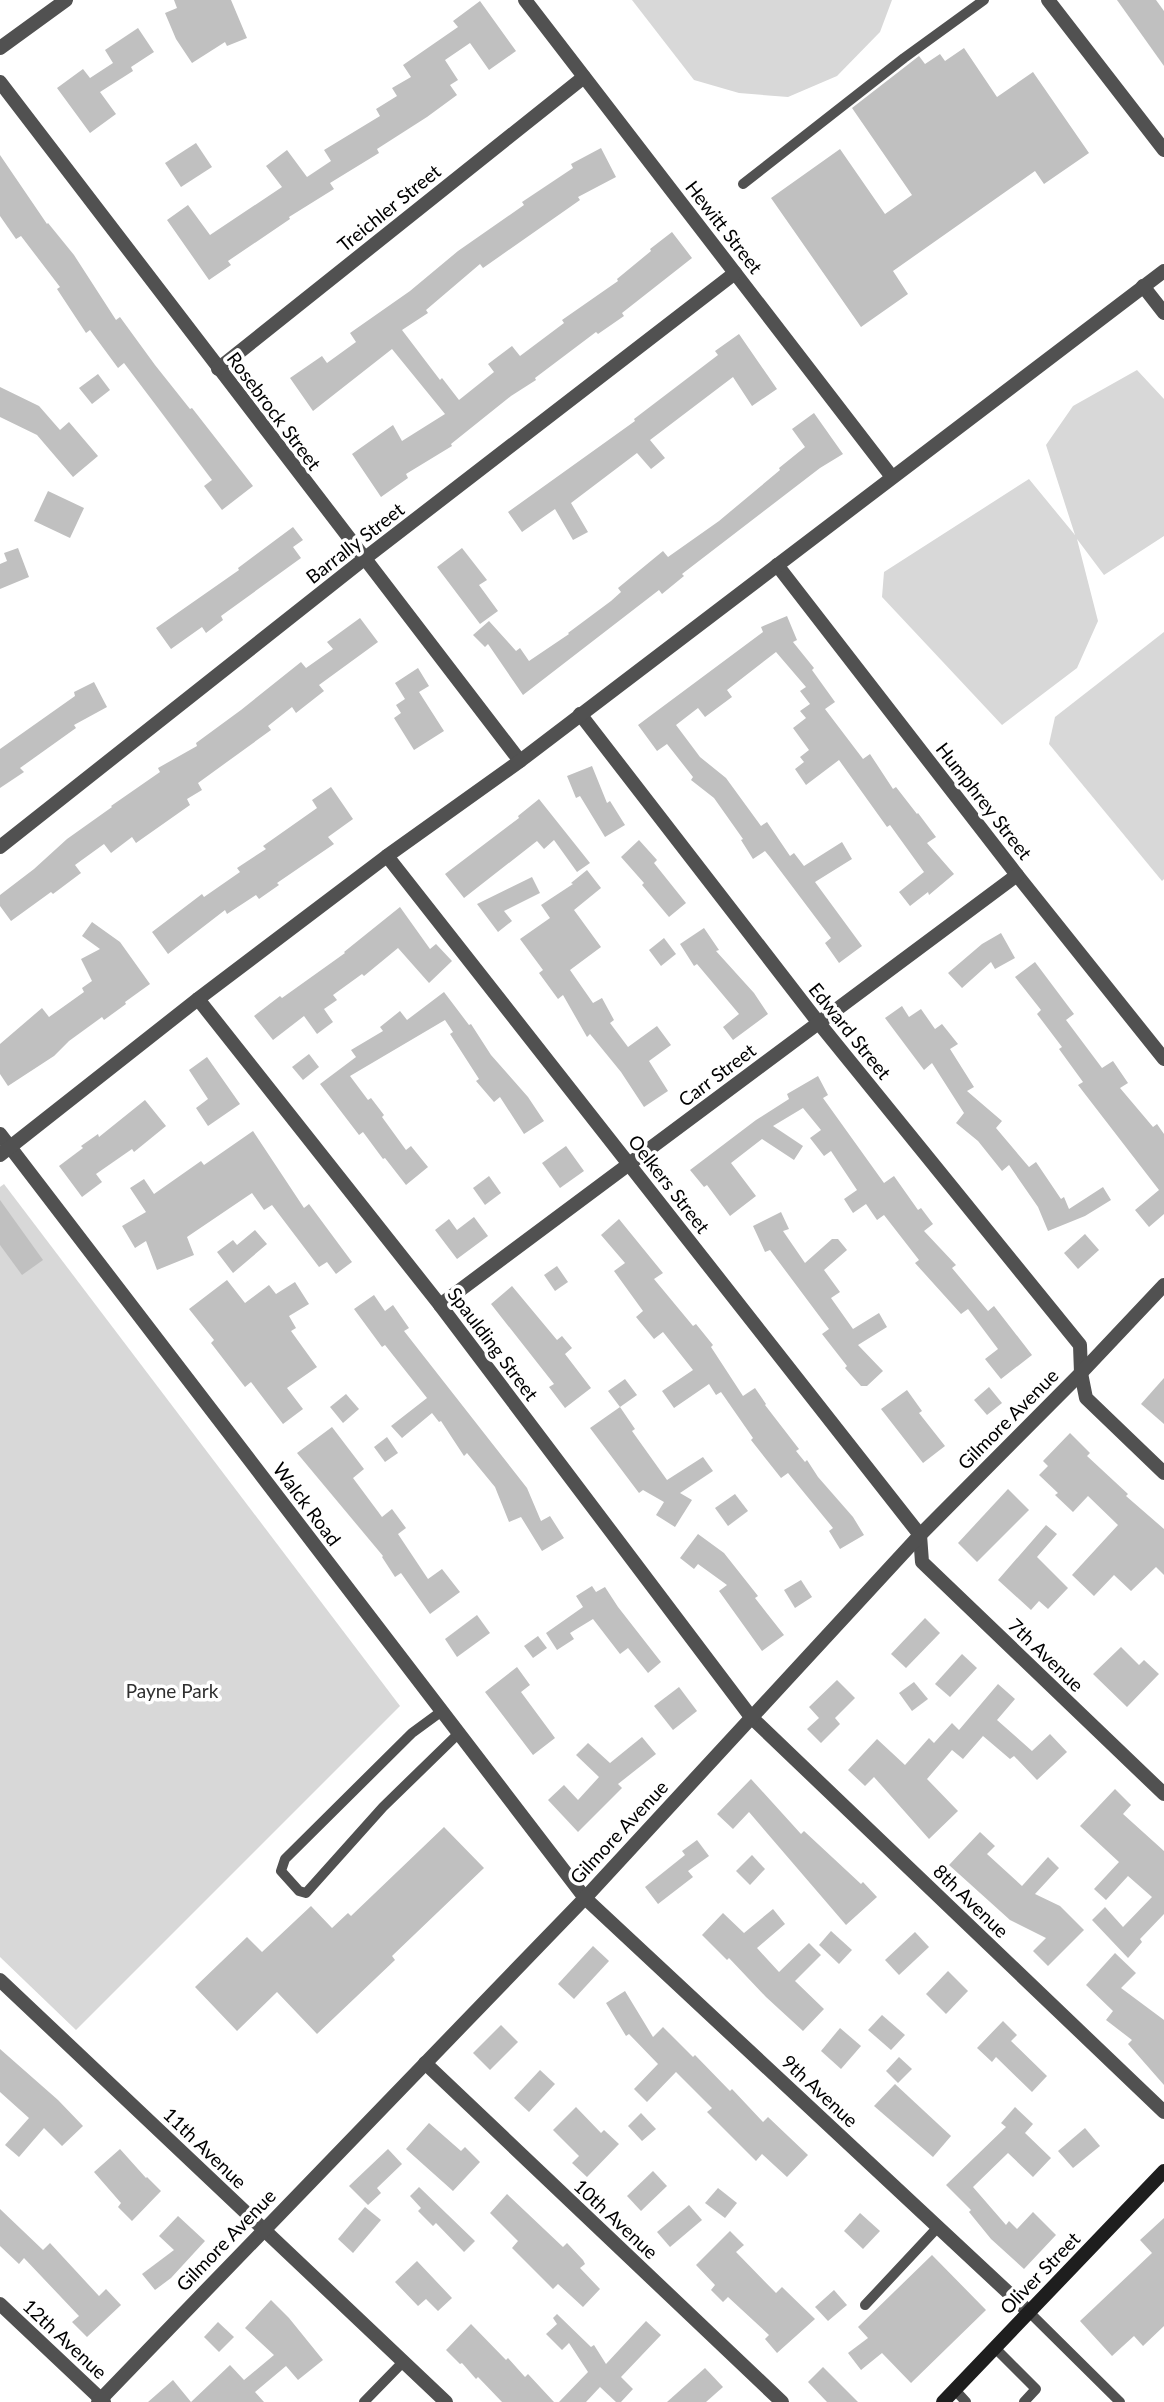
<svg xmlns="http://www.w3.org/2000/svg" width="1164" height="2402" viewBox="0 0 1164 2402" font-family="Lato,sans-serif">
  <rect width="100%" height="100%" fill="#fff"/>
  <g fill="#d8d8d8">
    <path d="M632,0h260l-12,32 -43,44 -49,21 -49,-4 -45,-13z"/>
    <path d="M1137,370l27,29v137l-60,39 -27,-36 21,82 -21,47 -75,57 -120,-128 2,-25 145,-93 46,56 -29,-90 27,-39z"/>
    <path d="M1164,632v247l-2,2 -113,-137 6,-27z"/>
    <path d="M4,1184l396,522 -324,324 -76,-73v-770z"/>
  </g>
  <g fill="#c0c0c0">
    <path d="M174,0h57l16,38 -20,8 -2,-4 -33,21 -16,-24 -11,-26 12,-5z"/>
    <path d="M1117,0h39l8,11v55z"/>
    <path d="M480,1l36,50 -27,19 -19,-27 -25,17 13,20 -8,5 7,10 -30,22 -50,32 2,4 -49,30 4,6 -45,28 1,2 -62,42 3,4 -22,15 -42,-60 21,-15 22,30 72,-48 -16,-21 21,-16 20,27 24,-16 -7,-11 56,-34 -4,-7 21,-13 -5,-8 19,-11 -8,-12 55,-38 -5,-6z"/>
    <path d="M138,28l16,24 -23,15 2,4 -33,21 16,22 -26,19 -33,-45 26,-19 7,9 23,-15 -8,-13z"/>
    <path d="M964,48l33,49 36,-25 56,81 -45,31 -9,-13 -142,100 15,23 -47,33 -90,-129 69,-49 45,65 27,-19 -60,-87 67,-52 6,8 15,-10 5,7z"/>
    <path d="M196,143l16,24 -31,20 -16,-24z"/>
    <path d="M601,148l15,29 -38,20 2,3 -97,68 -3,-4 -54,46 2,3 -26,17 38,50 2,-2 17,22 35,-28 -6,-8 24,-18 8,10 44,-33 -2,-3 56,-39 -1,-2 34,-28 -1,-2 22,-17 20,26 -70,55 2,3 -26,18 -2,-2 -61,46 1,2 -25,16 -60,48 1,2 -46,28 2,4 -27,19 -29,-43 41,-29 9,16 43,-27 -53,-65 -79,62 -23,-33 32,-22 5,7 29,-21 -6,-9 60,-42 48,-40 66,-46 -2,-3 51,-34 -2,-4z"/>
    <path d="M0,155l47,69 1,-1 26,32 42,65 4,-3 35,48 35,44 2,-1 61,78 -31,24 -18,-24 8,-6 -54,-72 -34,-45 -6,5 -28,-38 -4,3 -29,-44 3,-2 -39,-51 -5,3 -16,-23z"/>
    <path d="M739,334l38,55 -25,17 -19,-29 -83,63 15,18 -14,11 -14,-16 -66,50 17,29 -15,8 -18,-31 -33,23 -14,-20 127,-91 -1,-2 84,-64 -3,-4z"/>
    <path d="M98,374l12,16 -18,14 -13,-16z"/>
    <path d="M0,387l39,19 21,24 9,-8 29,34 -25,21 -36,-42 -37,-18z"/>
    <path d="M814,413l29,41 -23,14 -138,106 2,2 -22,18 -3,-4 -136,105 -35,-51 -3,3 -12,-12 16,-14 27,30 4,-3 9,13 40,-27 -1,-1 43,-32 10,-9 -3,-4 45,-37 5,6 51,-36 61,-51 -1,-2 26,-21 -13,-18z"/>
    <path d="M48,491l36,17 -14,30 -36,-17z"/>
    <path d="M293,527l10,13 -10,7 8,11 -80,58 2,4 -17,13 -4,-6 -31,22 -15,-21 83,-58 -1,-2z"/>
    <path d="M18,548l11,29 -29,12v-25l7,-3 -3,-8z"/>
    <path d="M462,548l25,32 -8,5 19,26 -18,13 -43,-57z"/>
    <path d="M787,616l10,24 -4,2 21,26 -2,2 23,32 -10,7 38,50 7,-5 23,35 3,-2 21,27 1,-1 18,24 -9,6 27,31 -25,21 -1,-3 -18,14 -11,-14 25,-20 -34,-47 -3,2 -48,-67 -33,25 -11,-16 9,-7 -4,-5 9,-7 -16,-22 13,-10 -6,-7 10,-7 -10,-13 6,-4 -30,-35 -49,38 5,7 -27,20 -7,-9 -22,17 24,32 26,21 35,48 6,-4 23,34 4,-3 10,13 38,-24 10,17 -37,23 47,64 -23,17 -14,-20 6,-5 -61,-81 -5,-6 -12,8 -12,-19 2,-1 -29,-41 -23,-18 2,-3 -26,-33 -10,7 -19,-26 125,-93 -2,-5z"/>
    <path d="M360,618l18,24 -59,43 5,6 -28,22 -4,-6 -24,19 3,4 -73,53 4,7 -15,9 3,6 -54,38 -4,-6 -21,16 -7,-9 -29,21 6,8 -28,21 -2,-2 -40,29 -11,-15v-11l34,-26 33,-30 45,-32 -1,-1 49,-34 -2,-4 39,-22 -1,-3 45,-33 60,-48 5,6 27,-19 -6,-7z"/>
    <path d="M418,668l11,18 -10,6 25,39 -30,19 -20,-32 7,-5 -5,-8 9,-6 -10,-16z"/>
    <path d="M94,682l13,25 -33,18 2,3 -56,40 4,4 -24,16v-39l75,-53 -1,-4z"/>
    <path d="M592,766l15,37 3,-2 15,24 -20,12 -25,-41 -4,2 -9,-22z"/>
    <path d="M331,787l22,32 -25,18 6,7 -57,39 2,2 -20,14 -3,-4 -29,19 -2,-4 -57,44 -16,-22 50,-38 2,3 36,-25 -3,-4 29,-19 -3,-3 54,-38 -5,-8z"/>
    <path d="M539,799l51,64 -13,9 -23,-32 -10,9 -7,-8 -73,57 -19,-24 74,-56 -1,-2z"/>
    <path d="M639,840l18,20 -3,3 32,40 -17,14 -27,-32 2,-2 -23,-26z"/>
    <path d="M587,870l14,18 -27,22 27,37 -31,23 23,33 9,-5 12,22 -4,3 18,24 29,-21 14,19 -22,16 19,30 -24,16 -23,-35 -31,-38 -3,3 -24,-42 -5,4 -19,-26 4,-3 -23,-31 30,-21 -9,-13 32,-21 -2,-1z"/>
    <path d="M532,877l8,16 -36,18 8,10 -14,11 -21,-28z"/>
    <path d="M400,907l30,42 6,-5 16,17 -23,22 -31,-35 -34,28 -2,-2 -29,21 4,5 -13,9 9,13 -16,12 -13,-18 -31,24 -19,-24 26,-20 2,2 63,-45 -1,-1z"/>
    <path d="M92,922l28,20 30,42 -25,18 1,2 -22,16 -2,-3 -33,24 -15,15 -46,30 -8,-12v-30l42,-36 7,9 35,-25 -2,-4 10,-7 -11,-22 19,-10 -18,-13z"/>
    <path d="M704,928l15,22 -3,1 38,42 14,21 -35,26 -10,-13 16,-13 -42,-50 -3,2 -14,-22z"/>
    <path d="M1001,933l14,25 -20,11 -4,-7 -29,26 -14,-15 34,-29z"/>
    <path d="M664,938l12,16 -15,12 -12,-16z"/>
    <path d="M1035,962l39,52 -8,6 36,48 11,-7 15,22 -8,5 33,39 4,-3 7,10v80l-15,13 -14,-17 24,-20 -81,-105 5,-3 -24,-33 3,-2 -25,-33 4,-4 -26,-33z"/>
    <path d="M444,992l25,33 2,-1 20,31 37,42 16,24 -20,13 -24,-37 -6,5 -18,-21 3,-2 -29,-45 3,-2 -8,-12 -95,56 18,24 3,-2 13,17 -2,2 24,33 5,-4 17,21 -22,18 -21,-27 -2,1 -20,-27 -4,3 -39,-51 36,-27 -5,-7 32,-19 -3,-4 20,-16 7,9z"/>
    <path d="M902,1006l7,11 12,-8 14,20 7,-5 16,20 -8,5 24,38 -7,4 35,30 -6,7 33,39 7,-5 25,37 3,-2 5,12 34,-22 8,13 -26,16 -37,15 -10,-24 -29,-42 -7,6 -24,-30 -22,-18 8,-10 -32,-50 -8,7 -39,-52z"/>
    <path d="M309,1054l10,13 -16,13 -11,-13z"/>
    <path d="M207,1057l33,47 -32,22 -12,-18 12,-9 -19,-29z"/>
    <path d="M818,1076l10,19 -5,3 61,85 10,-7 24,34 3,-2 12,16 -9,7 32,34 -4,3 36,43 6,-5 38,49 -31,24 -16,-20 13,-10 -30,-40 -7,5 -46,-51 4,-3 -35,-45 -7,5 -11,-16 -13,9 -9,-14 13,-9 -26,-39 -7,5 -14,-18 11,-8 -18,-22 -30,18 30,20 -9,14 -32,-21 -31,24 25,33 -26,20 -23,-31 -3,2 -14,-17 66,-50 33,-21 -2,-5z"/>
    <path d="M145,1100l21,26 -32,26 -2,-3 -36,25 6,8 -20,15 -23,-31 24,-18 -2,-2 17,-12 1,3z"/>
    <path d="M253,1131l51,77 5,-4 43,58 -16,12 -9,-12 -8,5 -47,-62 -8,5 -12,-17 -65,44 7,18 -37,15 -11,-29 -11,7 -13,-22 24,-14 -16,-24 14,-9 10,15 47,-33 3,4z"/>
    <path d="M566,1146l18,25 -24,17 -18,-25z"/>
    <path d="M489,1176l12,17 -16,12 -12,-17z"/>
    <path d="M0,1200l43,60 -21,15 -22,-30z"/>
    <path d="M781,1212l8,17 -6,2 22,32 27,-24h6l9,11 -23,20 16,22 -9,6 22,31 26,-16 8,14 -29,18 25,26 -16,15h-6l-16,-18 2,-2 -25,-32 7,-5 -59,-79 -5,2 -12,-26z"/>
    <path d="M474,1217l14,19 -31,23 -22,-29 14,-11 8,11z"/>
    <path d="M619,1219l44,54 -9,6 39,47 3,-2 17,21 -2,2 32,49 12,-8 11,16 -1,1 34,44 -3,2 9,11 2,-2 11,17 35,40 11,18 -24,14 -11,-18 4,-3 -45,-55 -7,5 -30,-38 2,-2 -32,-46 -5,3 -7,-11 -35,24 -12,-17 31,-21 -30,-38 -9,7 -18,-22 7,-6 -29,-40 11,-8 -24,-28z"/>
    <path d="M255,1230l12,14 -34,29 -16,-21 16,-12 4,5z"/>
    <path d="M1085,1234l14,16 -21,19 -14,-16z"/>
    <path d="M557,1266l11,16 -13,9 -11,-16z"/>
    <path d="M227,1280l18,23 24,-18 7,9 19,-12 14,22 -20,12 7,12 -5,3 26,36 -30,21 16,21 -20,15 -32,-42 -6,5 -34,-44 3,-3 -25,-31z"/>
    <path d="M512,1286l45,54 5,-4 10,12 -7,6 26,34 -26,20 -16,-21 5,-3 -63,-80z"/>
    <path d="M374,1295l11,16 8,-6 16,23 -5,3 123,157 14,33 9,-5 14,22 -22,13 -21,-34 -12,5 -14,-35 -28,-34 -3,3 -23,-35 -2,1 -7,-9 -30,25 -11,-12 36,-28 -42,-53 -3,2 -28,-38z"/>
    <path d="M1164,1378v46l-23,-20z"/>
    <path d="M625,1379l12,16 -17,12 -12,-16z"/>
    <path d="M989,1387l13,16 -15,12 -13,-15z"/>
    <path d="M907,1390l15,21 -3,2 26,33 -22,17 -42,-54z"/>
    <path d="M346,1394l13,15 -16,14 -13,-16z"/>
    <path d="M620,1407l15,22 -3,2 35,49 36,-23 10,14 -33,22 12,7 -17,27 -19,-12 8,-13 -21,-12 -4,3 -49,-65z"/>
    <path d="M332,1427l32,42 -11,9 29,39 10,-8 14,19 -8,6 30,45 14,-10 18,23 -30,22 -29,-41 -6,4 -13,-20 1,-1 -86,-103z"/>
    <path d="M1070,1433l20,20 -3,3 41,38 -2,2 38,33v46l-8,-8 -25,24 -17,-16 -20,21 -22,-21 46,-50 -30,-29 -15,16 -18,-17 3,-2 -19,-18 9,-9 -5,-5z"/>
    <path d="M387,1437l11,16 -13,9 -11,-15z"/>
    <path d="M1008,1489l21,21 -52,52 -19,-19z"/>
    <path d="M735,1494l13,17 -20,15 -13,-18z"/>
    <path d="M1046,1525l11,9 -20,23 31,31 -20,21 -9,-8 -8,9 -33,-30z"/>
    <path d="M698,1534l26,19 34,43 -3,2 29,37 -22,16 -43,-60 8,-6 -29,-21 -4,5 -14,-11z"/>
    <path d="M801,1580l11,17 -17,11 -11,-18z"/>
    <path d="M592,1586l4,6 9,-5 13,20 43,55 -13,11 -20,-25 -8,6 -27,-35 -23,14 4,6 -17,11 -11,-17 37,-26 -7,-11z"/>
    <path d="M477,1615l13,18 -33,24 -12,-18z"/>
    <path d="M925,1618l15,15 -34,35 -15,-14z"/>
    <path d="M538,1636l9,12 -14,10 -9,-12z"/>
    <path d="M1121,1647l18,18 5,-5 15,14 -32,33 -34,-33z"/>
    <path d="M962,1654l15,14 -27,29 -15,-13z"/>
    <path d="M517,1667l13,18 -9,7 34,46 -22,17 -48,-63z"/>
    <path d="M837,1680l18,18 -20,20 5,6 -19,19 -14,-14 12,-11 -10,-11z"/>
    <path d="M914,1682l14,17 -16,12 -13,-18z"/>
    <path d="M998,1684l17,15 -18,21 35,31 18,-17 17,18 -30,28 -23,-24 -4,3 -27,-23 -20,23 -11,-9 -25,29 31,32 -29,28 -55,-62 -9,9 -17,-16 29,-31 28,26 24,-27 5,5 18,-20 7,7z"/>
    <path d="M679,1687l18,24 -24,19 -19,-24z"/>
    <path d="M642,1737l14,17 -38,30 4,4 -44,44 -30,-32 16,-15 14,15 21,-23 -23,-22 12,-12 22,20z"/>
    <path d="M751,1779l50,55 3,-3 57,53 2,-2 14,15 -31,28 -97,-113 -16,17 -16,-15z"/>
    <path d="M1115,1789l16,16 -8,9 41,37v63l-24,25 2,3 -14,16 -36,-38 13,-13 18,20 29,-30 -24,-21 -22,24 -12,-11 25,-27 -39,-36z"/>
    <path d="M444,1827l40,41 -92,88 3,4 -78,74 -40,-42 -40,39 -42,-44 52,-50 15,15 49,-46 21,22 16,-15 3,3z"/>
    <path d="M980,1832l15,14 -8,8 35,32 26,-29 11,11 -24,26 25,12 24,24 -36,36 -15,-15 13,-13 -36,-18 -61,-55z"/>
    <path d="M697,1840l12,16 -21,15 5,6 -35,27 -13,-17 40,-32 -3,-4z"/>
    <path d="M752,1855l13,14 -15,16 -14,-14z"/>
    <path d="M773,1909l12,15 -28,24 22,24 30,-29 12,12 -26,26 29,28 -21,22 -37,-34 -37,-39 -2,2 -25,-25 21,-22 21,20z"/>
    <path d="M831,1931l21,19 -13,14 -20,-19z"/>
    <path d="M915,1932l14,15 -30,28 -14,-15z"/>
    <path d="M593,1946l16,15 -35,38 -16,-15z"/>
    <path d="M1115,1953l21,20 -15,15 43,32v65l-36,-41 4,-4 -26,-20 7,-9 -27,-26z"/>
    <path d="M948,1971l20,20 -22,23 -20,-20z"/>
    <path d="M625,1991l28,46 10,-10 30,30 2,-2 35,36 2,-2 31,33 5,-5 40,38 -21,22 -25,-23 -6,7 -49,-49 5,-4 -36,-36 -29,30 -13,-13 24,-25 -29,-30 -3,2 -20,-33z"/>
    <path d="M882,2015l23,20 -14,15 -23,-20z"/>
    <path d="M1003,2021l14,14 -6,6 36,35 -15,16 -36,-35 -4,5 -15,-14z"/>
    <path d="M501,2025l17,17 -28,28 -17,-17z"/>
    <path d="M840,2028l21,18 -20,23 -20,-18z"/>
    <path d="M0,2049l58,51 25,26 -21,20 -18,-18 -25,29 -14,-12 24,-27 -29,-26z"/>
    <path d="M899,2057l13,12 -14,14 -12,-12z"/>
    <path d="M540,2070l15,14 -26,28 -15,-14z"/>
    <path d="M895,2084l56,52 -18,21 -59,-51z"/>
    <path d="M576,2107l25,26 3,-3 15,14 -32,33 -15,-14 7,-7 -26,-26z"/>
    <path d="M1015,2107l18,17 -8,9 26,25 -18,19 -25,-24 -35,34 33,38 3,-4 8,8 16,-17 23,23 -32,34 -33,-30 -22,-27 2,-2 -25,-25 60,-58 -5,-4z"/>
    <path d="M641,2113l15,16 -14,12 -14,-15z"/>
    <path d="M429,2123l32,28 4,-4 15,15 -27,29 -47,-42z"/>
    <path d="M1085,2128l15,18 -27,22 -15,-17z"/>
    <path d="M120,2149l26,29 1,-1 14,14 -29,30 -14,-14 3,-4 -27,-31z"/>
    <path d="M388,2149l14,15 -25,24 4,5 -13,12 -19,-19z"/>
    <path d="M653,2171l14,15 -26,25 -14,-15z"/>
    <path d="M419,2187l56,54 -11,11 -28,-29 -3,3 -15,-15 3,-3 -11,-12z"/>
    <path d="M718,2188l19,15 -12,15 -20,-15z"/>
    <path d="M507,2194l56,53 4,-4 16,17 2,4 -5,4 20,21 -17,18 -25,-23 -5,5 -41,-41 6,-7 -28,-28z"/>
    <path d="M689,2205l13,15 -32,27 -13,-15z"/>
    <path d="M365,2207l16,13 -28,33 -15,-14z"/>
    <path d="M0,2209l43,41 7,-7 49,53 7,-7 15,16 -34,32 -15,-15 7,-6 -55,-58 -5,6 -19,-18z"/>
    <path d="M860,2213l20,18 -17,18 -19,-18z"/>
    <path d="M178,2216l27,25 -34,37 -16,12 -13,-16 32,-24 -15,-14z"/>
    <path d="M1164,2218v108l-21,20 -9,-10 -22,20 -32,-35 72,-68 -12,-13z"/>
    <path d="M730,2231l14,14 -8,7 40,41 6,-6 33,32 -38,34 -12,-14 4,-4 -28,-26 -13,-12 -5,5 -12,-12 4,-5 -19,-20z"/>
    <path d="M932,2255l54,55 -75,73 -29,-30 -21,17 -13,-17 20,-15 -10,-11z"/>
    <path d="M417,2261l35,37 -14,13 -12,-12 -8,7 -23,-24z"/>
    <path d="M834,2290l13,15 -19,16 -13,-14z"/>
    <path d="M271,2300l18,18 34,42 -25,20 -12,-14 -31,26 9,10h-116l25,-22 18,22 39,-37 14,15 30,-25 -29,-27z"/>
    <path d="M557,2314l34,33 3,-2 12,19 40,-43 15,14 -40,42 12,12 -12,13h-5l-16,-15 -14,15h-27l29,-30 -19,-29 -7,7 -16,-16 11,-10 -4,-6z"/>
    <path d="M218,2322l16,15 -15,15 -15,-15z"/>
    <path d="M471,2324l35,36 2,-2 17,19 3,-3 26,28h-52l-24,-25 -2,2 -14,-16 -2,1 -14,-14z"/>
    <path d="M823,2367l35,35h-31l-19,-20z"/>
    <path d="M705,2368l18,19 -17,15h-39z"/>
  </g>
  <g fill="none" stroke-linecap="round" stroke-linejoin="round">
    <g stroke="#515151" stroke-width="10">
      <path d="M743,184l161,-126 80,-58"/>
      <path d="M442,1711l-30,22 -127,126 -4,12 18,20 7,2 77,-86 76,-74"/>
      <path d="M865,2305l73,-78"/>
      <path d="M1029,2312l91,90"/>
      <path d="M995,2348l41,41 -12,13"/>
      <path d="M955,2390l11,12"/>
      <path d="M364,2402l39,-40"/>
    </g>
    <g stroke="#515151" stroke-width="14">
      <path d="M525,0l367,477"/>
      <path d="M1048,0l116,150"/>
      <path d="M0,48l66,-48"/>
      <path d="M0,82l520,679"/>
      <path d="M1143,286l21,27"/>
      <path d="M218,369l366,-292"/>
      <path d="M777,565l240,310 147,184"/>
      <path d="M580,714l238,308 262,323 1,28 5,25 78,75"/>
      <path d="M0,847l364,-288 371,-286"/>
      <path d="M387,856l533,679 2,27 242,232"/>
      <path d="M198,999l242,306 311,412 413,395"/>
      <path d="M0,1134l585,764 444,414"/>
      <path d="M440,1305l577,-430"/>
      <path d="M0,1980l446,422"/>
      <path d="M425,2063l357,339"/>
      <path d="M0,2304l104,98"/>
      <path d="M98,2402l487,-504 335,-363 161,-162 83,-88"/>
    </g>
    <path stroke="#515151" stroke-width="14" d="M0,1155l198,-156 189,-143 133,-95 644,-490"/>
    <path stroke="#1e1e1e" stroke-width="14" d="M943,2402l221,-231"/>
  </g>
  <g text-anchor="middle" stroke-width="7" stroke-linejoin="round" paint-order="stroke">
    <g font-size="19" fill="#000" stroke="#fff">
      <text transform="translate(389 208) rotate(-39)" y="7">Treichler Street</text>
      <text transform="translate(724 227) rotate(52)" y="7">Hewitt Street</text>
      <text transform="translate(274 411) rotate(53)" y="7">Rosebrock Street</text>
      <text transform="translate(355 543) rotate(-38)" y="7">Barrally Street</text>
      <text transform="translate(984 801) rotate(52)" y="7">Humphrey Street</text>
      <text transform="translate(850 1031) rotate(51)" y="7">Edward Street</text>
      <text transform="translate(717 1075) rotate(-37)" y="7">Carr Street</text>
      <text transform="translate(669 1184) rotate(52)" y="7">Oelkers Street</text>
      <text transform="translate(493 1344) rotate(53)" y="7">Spaulding Street</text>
      <text transform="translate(1008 1419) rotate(-45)" y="7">Gilmore Avenue</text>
      <text transform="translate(307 1504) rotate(53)" y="7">Walck Road</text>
      <text transform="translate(1046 1655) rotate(44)" y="7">7th Avenue</text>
      <text transform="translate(619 1832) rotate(-47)" y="7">Gilmore Avenue</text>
      <text transform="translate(971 1901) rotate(44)" y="7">8th Avenue</text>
      <text transform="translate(820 2091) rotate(43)" y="7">9th Avenue</text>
      <text transform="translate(205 2148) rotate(44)" y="7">11th Avenue</text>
      <text transform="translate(616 2219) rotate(43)" y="7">10th Avenue</text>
      <text transform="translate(226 2240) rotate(-46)" y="7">Gilmore Avenue</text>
      <text transform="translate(1040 2273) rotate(-46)" y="7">Oliver Street</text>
      <text transform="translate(65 2339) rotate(43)" y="7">12th Avenue</text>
    </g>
    <g font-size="19" fill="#2f2f2f" stroke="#fff">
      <text x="172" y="1698">Payne Park</text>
    </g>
  </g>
</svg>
